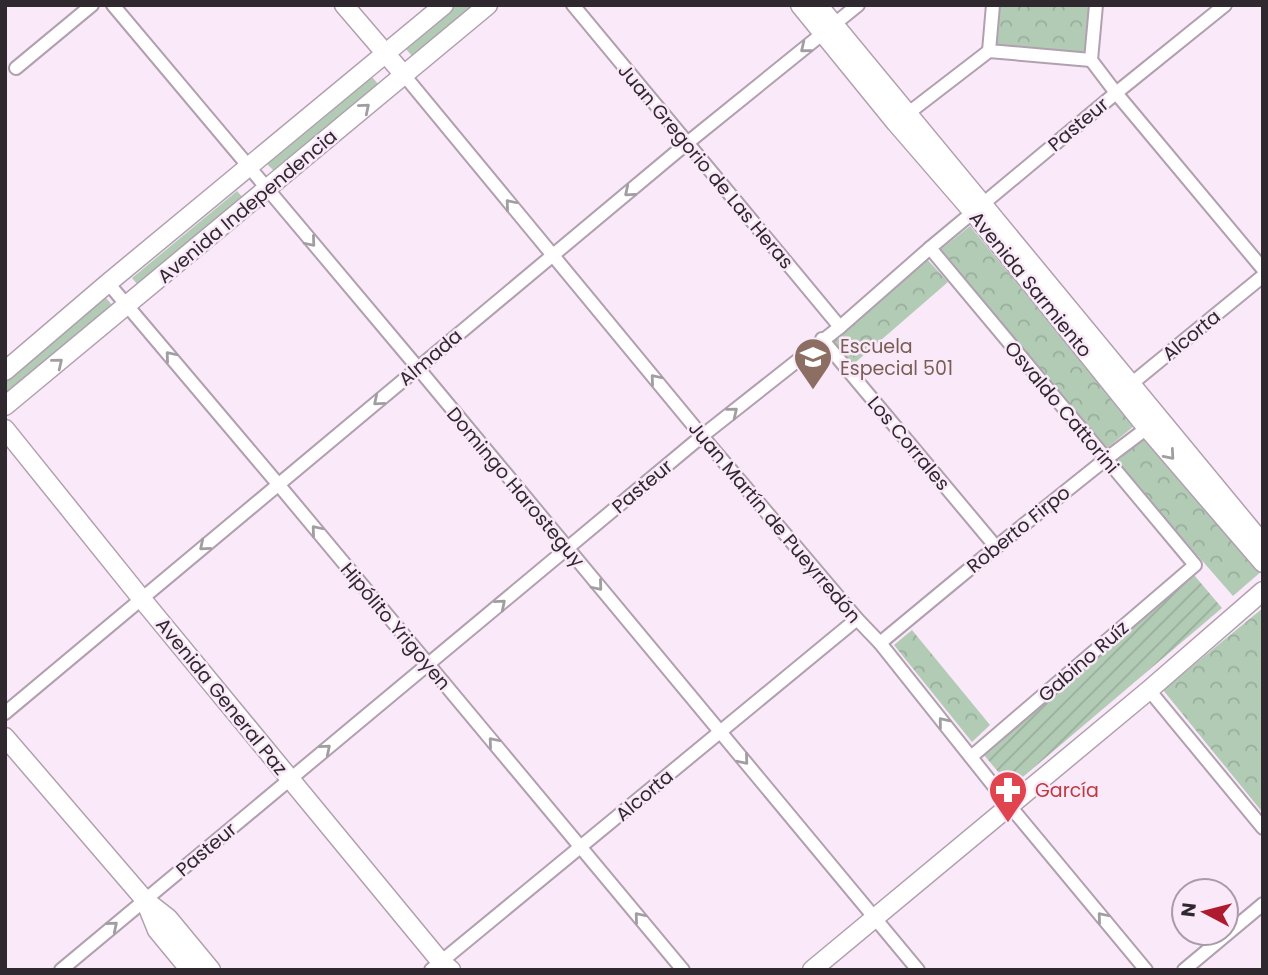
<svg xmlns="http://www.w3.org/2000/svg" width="1268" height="975" viewBox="0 0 1268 975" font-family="Poppins,sans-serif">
  <defs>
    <pattern id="park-crowns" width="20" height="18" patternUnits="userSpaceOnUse" patternTransform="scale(1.75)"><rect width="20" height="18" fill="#b2cbb5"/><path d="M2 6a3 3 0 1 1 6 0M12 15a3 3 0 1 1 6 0" fill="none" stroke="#99ae9c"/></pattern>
    <pattern id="garden-furrows" width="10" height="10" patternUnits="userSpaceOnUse" patternTransform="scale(1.75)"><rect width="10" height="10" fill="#b2cbb5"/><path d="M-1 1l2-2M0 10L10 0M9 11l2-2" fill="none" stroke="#99ae9c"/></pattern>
  </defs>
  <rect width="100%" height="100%" fill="#fae9f9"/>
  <g fill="#b2cbb5">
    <path d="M457,5h16l-61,51 -7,-8z"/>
    <path d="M372,77l7,8 -105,86 -7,-7z"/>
    <path d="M237,191l7,8 -105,87 -7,-8z"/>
    <path d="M106,298l7,8 -105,87 -3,-3v-9z"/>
  </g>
  <g fill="url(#park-crowns)">
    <path d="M996,5h95l-4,42 -5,6 -4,1 -78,-8 -5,-4z"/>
    <path d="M970,226l164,200 -29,24 -165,-200z"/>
    <path d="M925,257l23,25 -98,85 -21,-27z"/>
    <path d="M1147,435l116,135 -30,26 -117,-134z"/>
    <path d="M1263,608v205l-100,-123z"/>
    <path d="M912,630l78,95 -18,17 -78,-97z"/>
  </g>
  <path fill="url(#garden-furrows)" d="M1194,575l28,33 -211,179 -28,-33z"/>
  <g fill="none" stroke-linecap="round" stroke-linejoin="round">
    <defs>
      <g id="minor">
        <path d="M113,5l305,363 500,602"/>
        <path d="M573,5l267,322"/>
        <path d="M993,5l-4,46 102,9"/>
        <path d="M1096,5l-5,55 25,33 147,176"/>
        <path d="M16,68l76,-63"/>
        <path d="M404,75l298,361 155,183 23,24 129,162 137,165"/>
        <path d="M902,118l87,-67"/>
        <path d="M930,248l265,317 -224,192"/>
        <path d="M108,283l170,201 405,486"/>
        <path d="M822,339l174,208"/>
        <path d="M1125,389l138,-113"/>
        <path d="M880,643l116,-96 110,-88 45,-34"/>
        <path d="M1149,690l114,138"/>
        <path d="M5,713l681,-569 172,-139"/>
        <path d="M61,970l641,-534 138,-109 90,-79 186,-155 109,-88"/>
        <path d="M431,970l426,-351"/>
        <path d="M1184,970l79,-66"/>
      </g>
      <g id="secondary">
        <path d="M344,5l60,70"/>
        <path d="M800,5l96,118 77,89 174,216 116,135"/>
        <path d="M818,5l445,539"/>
        <path d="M5,371l103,-88 336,-278"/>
        <path d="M5,406l483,-401"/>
        <path d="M5,429l136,169 300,364 10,8"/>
        <path d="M5,737l140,163 23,18 43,52"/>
        <path d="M146,903l11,27 33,40"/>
        <path d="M812,970l337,-280 114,-99"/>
      </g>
    </defs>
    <use href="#minor" stroke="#b1a0af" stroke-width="16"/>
    <use href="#secondary" stroke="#b1a0af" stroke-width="21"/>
    <use href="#minor" stroke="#fff" stroke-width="12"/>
    <use href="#secondary" stroke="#fff" stroke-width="18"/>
  </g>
  <defs><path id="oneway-chevron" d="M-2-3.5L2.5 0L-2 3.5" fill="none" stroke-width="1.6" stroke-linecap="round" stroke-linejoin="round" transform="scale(1.75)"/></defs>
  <g stroke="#a19ea1">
    <use href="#oneway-chevron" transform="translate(805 48) rotate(141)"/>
    <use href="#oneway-chevron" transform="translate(365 108) rotate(-40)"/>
    <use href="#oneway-chevron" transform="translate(629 192) rotate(140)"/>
    <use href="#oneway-chevron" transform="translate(510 204) rotate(-130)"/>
    <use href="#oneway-chevron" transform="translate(311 242) rotate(50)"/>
    <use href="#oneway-chevron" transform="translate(170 356) rotate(-130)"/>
    <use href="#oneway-chevron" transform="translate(58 363) rotate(-39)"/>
    <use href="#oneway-chevron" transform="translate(655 379) rotate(-130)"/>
    <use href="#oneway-chevron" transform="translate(378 401) rotate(140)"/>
    <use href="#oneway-chevron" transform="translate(733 412) rotate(-39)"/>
    <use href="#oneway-chevron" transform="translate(1170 455) rotate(49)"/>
    <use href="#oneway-chevron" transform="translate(316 530) rotate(-130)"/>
    <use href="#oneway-chevron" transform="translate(204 546) rotate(140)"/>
    <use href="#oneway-chevron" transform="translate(598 586) rotate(50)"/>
    <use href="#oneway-chevron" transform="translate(501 604) rotate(-40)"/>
    <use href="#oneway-chevron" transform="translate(943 722) rotate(-129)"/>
    <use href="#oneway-chevron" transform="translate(493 742) rotate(-130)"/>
    <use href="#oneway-chevron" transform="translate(326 749) rotate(-40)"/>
    <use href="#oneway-chevron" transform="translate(744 760) rotate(50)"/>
    <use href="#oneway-chevron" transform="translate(639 917) rotate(-130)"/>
    <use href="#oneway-chevron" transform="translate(1102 917) rotate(-130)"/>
    <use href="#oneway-chevron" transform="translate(113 926) rotate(-40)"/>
  </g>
  <defs>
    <symbol id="school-pin" viewBox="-11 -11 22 30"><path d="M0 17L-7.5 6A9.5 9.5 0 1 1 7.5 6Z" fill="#8d6e63" stroke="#fae9f9"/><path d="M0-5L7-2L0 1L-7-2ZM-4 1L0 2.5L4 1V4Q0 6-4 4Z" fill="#fff"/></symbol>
    <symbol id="pharmacy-pin" viewBox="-11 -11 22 30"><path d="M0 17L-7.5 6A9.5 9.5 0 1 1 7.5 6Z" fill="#e0444e" stroke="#fae9f9"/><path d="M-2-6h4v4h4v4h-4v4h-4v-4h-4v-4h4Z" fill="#fff"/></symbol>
  </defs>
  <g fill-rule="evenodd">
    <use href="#school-pin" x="791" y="335" width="44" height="60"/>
    <use href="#pharmacy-pin" x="986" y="768" width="44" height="60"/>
  </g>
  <g text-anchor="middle" stroke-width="5" stroke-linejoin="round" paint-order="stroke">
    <g font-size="19" fill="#2f282e" stroke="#fae9f9">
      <text transform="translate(1078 124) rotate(-40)" y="7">Pasteur</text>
      <text transform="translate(706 166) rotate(50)" y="7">Juan Gregorio de Las Heras</text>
      <text transform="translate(247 206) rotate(-40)" y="7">Avenida Independencia</text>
      <text transform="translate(1031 284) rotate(51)" y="7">Avenida Sarmiento</text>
      <text transform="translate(1191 335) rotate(-39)" y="7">Alcorta</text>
      <text transform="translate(430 357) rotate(-40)" y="7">Almada</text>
      <text transform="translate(1062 407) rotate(50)" y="7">Osvaldo Cattorini</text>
      <text transform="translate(909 443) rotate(50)" y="7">Los Corrales</text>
      <text transform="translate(642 486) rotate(-40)" y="7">Pasteur</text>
      <text transform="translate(516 487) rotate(50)" y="7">Domingo Harosteguy</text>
      <text transform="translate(775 522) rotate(50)" y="7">Juan Martín de Pueyrredón</text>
      <text transform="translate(1018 529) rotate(-39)" y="7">Roberto Firpo</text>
      <text transform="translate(396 626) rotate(50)" y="7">Hipólito Yrigoyen</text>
      <text transform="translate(1083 661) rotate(-41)" y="7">Gabino Ruíz</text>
      <text transform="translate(222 696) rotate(51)" y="7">Avenida General Paz</text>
      <text transform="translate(644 795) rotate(-40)" y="7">Alcorta</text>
      <text transform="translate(206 849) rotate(-40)" y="7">Pasteur</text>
    </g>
    <g font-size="19" fill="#785e54" stroke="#fae9f9" text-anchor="start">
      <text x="840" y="353">Escuela<tspan x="840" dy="22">Especial 501</tspan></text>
    </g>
    <g font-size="19" fill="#be3a42" stroke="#fae9f9" text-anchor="start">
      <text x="1035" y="797">García</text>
    </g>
  </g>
  <rect width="1268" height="975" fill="none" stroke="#2f282e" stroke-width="14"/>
  <g transform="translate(1205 912) rotate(277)"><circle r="33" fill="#fae9f9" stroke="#a99ca8" stroke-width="2"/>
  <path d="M0-5L12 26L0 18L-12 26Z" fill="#ae1b2f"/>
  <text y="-10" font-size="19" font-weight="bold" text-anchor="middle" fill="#2f282e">N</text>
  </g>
</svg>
